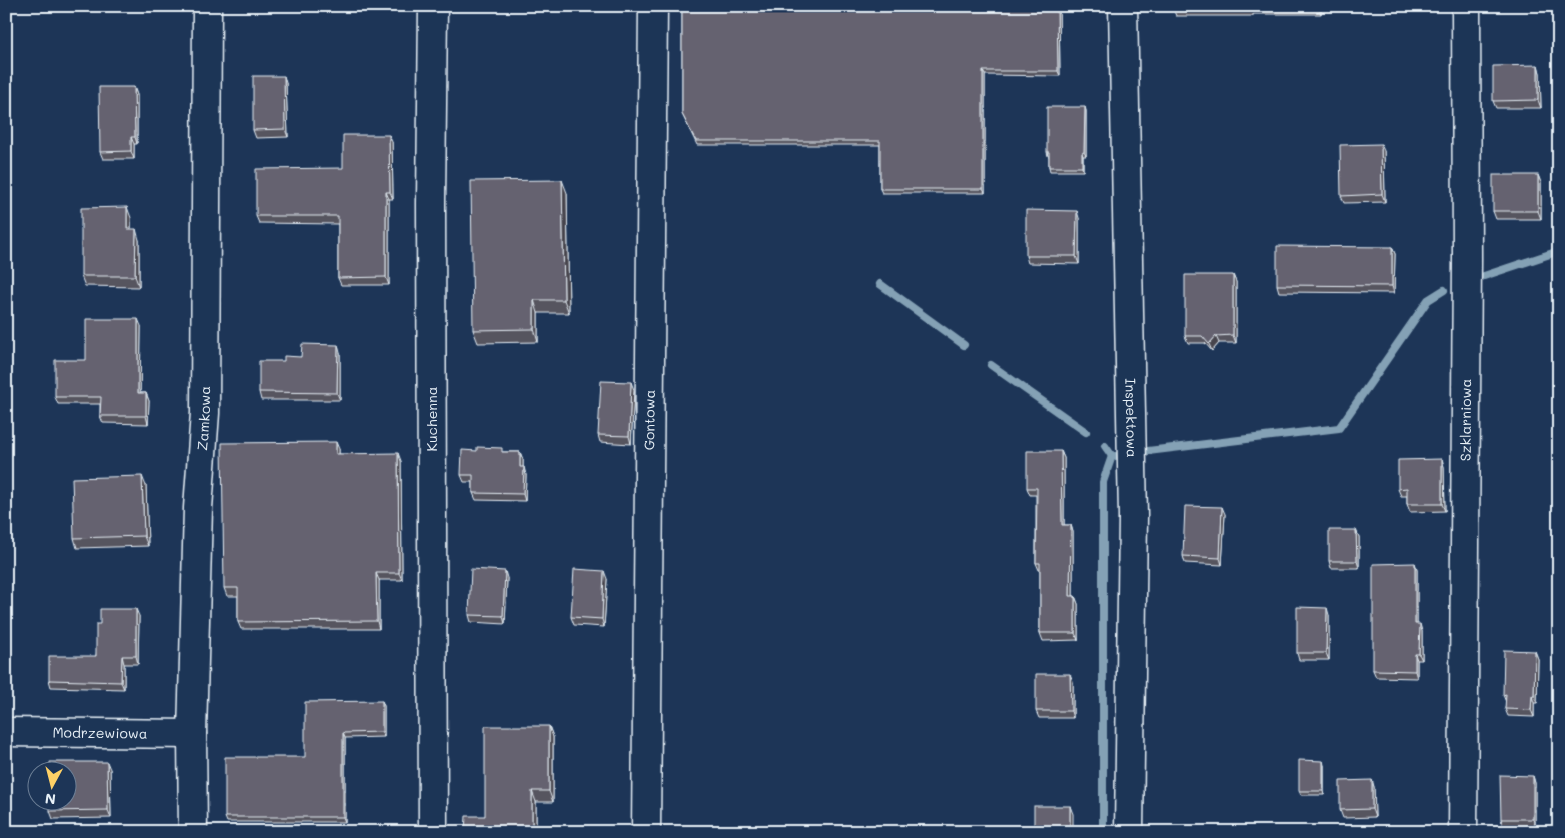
<svg xmlns="http://www.w3.org/2000/svg" width="1565" height="838" viewBox="0 0 1565 838" font-family="Mali,sans-serif">
  <rect width="100%" height="100%" fill="#1d3557"/>
  <filter id="ink" filterUnits="userSpaceOnUse"><feTurbulence type="fractalNoise" baseFrequency=".02" numOctaves="2"/><feDisplacementMap in="SourceGraphic" scale="10" xChannelSelector="R" yChannelSelector="G"/><feConvolveMatrix kernelMatrix="1 2 1 2 8 2 1 2 1" color-interpolation-filters="sRGB"/></filter>
  <g filter="url(#ink)">
    <g fill="none" stroke-linecap="round" stroke-linejoin="round">
      <g stroke="#84a1b5" stroke-width="8">
        <path d="M1484,276l69,-23"/>
        <path d="M880,284l84,61"/>
        <path d="M991,365l95,67"/>
        <path d="M1105,446l7,10h3"/>
        <path d="M1148,451l191,-23 89,-128 16,-10"/>
        <path d="M1103,832v-350l9,-26"/>
      </g>
      <defs>
        <g id="minor">
          <path id="s1" d="M1123,6l10,510 -4,316"/>
          <path id="s2" d="M6,732l186,2"/>
          <path id="s3" d="M193,832l-1,-98 6,-226 7,-95 2,-407"/>
          <path d="M433,832l-2,-629 2,-197"/>
          <path id="s4" d="M646,832l7,-826"/>
          <path id="s5" d="M1463,832l4,-574 -1,-252"/>
        </g>
      </defs>
      <use href="#minor" stroke="#e8f1f8" stroke-width="31"/>
      <use href="#minor" stroke="#1d3557" stroke-width="28"/>
    </g>
    <g fill="#57545f" stroke="#e8f1f8">
      <path d="M40,6h45v5h-43z"/>
      <path d="M682,6h377l1,70 -75,-1v118h-103l-2,-4v-44h-183l-15,-31z"/>
      <path d="M1172,6h149v8h-68v2h-77z"/>
      <path d="M1538,65l2,8 1,35h-45l-3,-7z"/>
      <path d="M286,83l2,54 -32,1 -3,-8z"/>
      <path d="M134,87l3,8v49h-3v15h-31l-3,-7z"/>
      <path d="M1085,107l1,4v45h-3v15h-33l-1,-4v-11h-1l-1,-4z"/>
      <path d="M392,142l1,57h-4v86h-48l-3,-7v-54l-79,-1 -3,-7z"/>
      <path d="M1384,151l1,51 -41,1 -3,-7z"/>
      <path d="M1538,175l3,8v36h-45l-3,-8z"/>
      <path d="M567,193l2,120h-31v29l-60,1 -5,-13z"/>
      <path d="M131,218v11l8,11v47l-54,-1 -4,-10z"/>
      <path d="M1079,218v46l-51,-1 -2,-7z"/>
      <path d="M1392,247l3,7 -1,39 -115,-1 -2,-7z"/>
      <path d="M1233,275l3,7v61h-17l-7,8 -7,-8h-17l-3,-7z"/>
      <path d="M141,326l-1,67h6l3,8 -1,23 -45,-1 -3,-7v-12h-42l-3,-7 31,-37z"/>
      <path d="M340,353v47h-79l-2,-8 25,-31 17,-4z"/>
      <path d="M634,390l-3,54 -31,-2 -2,-7z"/>
      <path d="M339,449v5l62,7 1,119h-23v49h-138l-3,-7v-26h-11l-3,-8z"/>
      <path d="M1061,451l3,7v67h7l2,7v64h2l3,8v36l-35,1 -3,-8v-63h-1l-3,-7v-68h-6l-3,-7z"/>
      <path d="M503,452h17l3,8v7l3,8 -1,26 -49,-1 -3,-7v-11h-9l-3,-7z"/>
      <path d="M1442,459l2,8 1,44 -35,1 -3,-8v-8h-6l-3,-7z"/>
      <path d="M146,486l2,60 -71,2 -3,-10z"/>
      <path d="M1225,514l-3,51 -37,-2 -2,-7z"/>
      <path d="M1356,530l3,7v31h-28l-2,-7z"/>
      <path d="M1415,563l2,7v54l5,7v29h-5v18l-41,-1 -3,-7z"/>
      <path d="M507,578l-2,46 -34,-2 -2,-7z"/>
      <path d="M607,579l-3,48 -30,-2 -3,-8z"/>
      <path d="M1329,615v45h-30l-2,-7z"/>
      <path d="M139,616l-1,48h-14v25l-73,-2 -2,-7 47,-24 4,-32z"/>
      <path d="M1535,651l3,8 -1,44h-3v14l-26,-1 -3,-7 1,-7 -3,-7z"/>
      <path d="M1073,681v37h-34l-3,-7z"/>
      <path d="M382,701l2,5v31l-39,1v84h-118l-2,-5z"/>
      <path d="M549,726l4,11v65h-17v30h-71l20,-16z"/>
      <path d="M1324,765v30h-23l-2,-4z"/>
      <path d="M110,769l1,49 -58,1 -3,-8z"/>
      <path d="M1533,776l2,7v43l-32,1 -2,-8z"/>
      <path d="M1372,780l2,7 1,30 -32,1 -3,-8z"/>
    </g>
    <g fill="#47454e" stroke="#e8f1f8">
      <path d="M1057,6h2l1,70 -2,-5z"/>
      <path d="M1318,6h3v8z"/>
      <path d="M1538,65l2,8 1,35 -3,-8z"/>
      <path d="M983,71l2,4v118l-2,-4z"/>
      <path d="M284,76l2,7 2,54 -3,-8z"/>
      <path d="M134,87l3,8v49l-2,-7z"/>
      <path d="M1085,107l1,4v45l-2,-4z"/>
      <path d="M389,135l3,7 1,57 -3,-7z"/>
      <path d="M131,137l3,7v15l-3,-8z"/>
      <path d="M1381,144l3,7 1,51 -3,-8z"/>
      <path d="M1082,153l1,3v15l-1,-4z"/>
      <path d="M1538,175l3,8v36l-3,-8z"/>
      <path d="M562,180l5,13 2,120 -5,-13z"/>
      <path d="M386,192l3,7v86l-3,-8z"/>
      <path d="M127,207l4,11v22l-4,-11z"/>
      <path d="M1077,211l2,7v46l-3,-8z"/>
      <path d="M136,229l3,11v47l-4,-11z"/>
      <path d="M1392,247l3,7 -1,39 -2,-7z"/>
      <path d="M1233,275l3,7v61l-3,-8z"/>
      <path d="M534,300l4,13v29l-4,-13z"/>
      <path d="M138,319l3,7 -1,75 -2,-8z"/>
      <path d="M1216,336l3,7 -7,8 -3,-7z"/>
      <path d="M338,345l2,8v47l-3,-7z"/>
      <path d="M631,382l3,8 -3,54 -2,-8z"/>
      <path d="M146,393l3,8 -1,23 -2,-8z"/>
      <path d="M336,442l3,7v12l-3,-7z"/>
      <path d="M1061,451l3,7v74l-2,-7z"/>
      <path d="M520,452l3,8v15l-3,-8z"/>
      <path d="M398,453l3,8 1,119 -3,-7z"/>
      <path d="M1442,459l2,8 1,44 -3,-7z"/>
      <path d="M524,467l2,8 -1,26 -2,-7z"/>
      <path d="M142,476l4,10 2,60 -4,-10z"/>
      <path d="M1222,507l3,7 -3,51 -2,-7z"/>
      <path d="M1071,525l2,7v72l-3,-8z"/>
      <path d="M1356,530l3,7v31l-2,-7z"/>
      <path d="M1415,563l2,7v60l-2,-6z"/>
      <path d="M505,571l2,7 -2,46 -2,-8z"/>
      <path d="M604,571l3,8 -3,48 -2,-8z"/>
      <path d="M376,573l3,7v49l-2,-8z"/>
      <path d="M1075,596l3,8v36l-3,-7z"/>
      <path d="M1327,608l2,7v45l-3,-7z"/>
      <path d="M136,609l3,7 -1,48 -2,-8z"/>
      <path d="M1420,624l2,7v29l-3,-6z"/>
      <path d="M1535,651l3,8 -1,44 -3,-7z"/>
      <path d="M1415,654l2,6v18l-2,-7z"/>
      <path d="M122,656l2,8v25l-3,-7z"/>
      <path d="M1070,674l3,7v37l-2,-7z"/>
      <path d="M1532,696l2,7v14l-3,-7z"/>
      <path d="M382,701l2,5v31l-2,-5z"/>
      <path d="M549,726l4,11v65l-4,-11z"/>
      <path d="M343,733l2,5v84l-2,-5z"/>
      <path d="M1323,761l1,4v30l-1,-4z"/>
      <path d="M107,762l3,7 1,49 -3,-8z"/>
      <path d="M1533,776l2,7v43l-2,-7z"/>
      <path d="M1372,780l2,7 1,30 -3,-8z"/>
      <path d="M532,791l4,11v30h-4z"/>
      <path d="M1070,806l3,8v18h-3z"/>
    </g>
    <g fill="#65626f" stroke="#e8f1f8">
      <path d="M682,6h375l1,65h-75v118h-103v-48h-184l-14,-27z"/>
      <path d="M1538,65v35l-45,1v-35z"/>
      <path d="M253,76h31l1,53 -32,1z"/>
      <path d="M99,87h35l1,50h-4v14l-31,1z"/>
      <path d="M1047,107h38l-1,45 -2,1v14h-33v-15h-2z"/>
      <path d="M343,135h46l1,57h-4v85l-48,1v-62h-82v-47l87,-1z"/>
      <path d="M1381,144l1,50 -41,2 -1,-51z"/>
      <rect x="1493" y="175" width="45" height="36"/>
      <path d="M562,180l2,120h-30v29l-61,1 -2,-149z"/>
      <path d="M127,207v22h9l-1,47h-54v-68z"/>
      <path d="M1026,210l51,1 -1,45h-50z"/>
      <path d="M1277,246l115,1v39l-115,-1z"/>
      <path d="M1185,275h48v60l-17,1 -7,8 -7,-8h-17z"/>
      <path d="M86,319h52v74h8v23h-46l1,-19h-46v-37h31z"/>
      <path d="M302,344l36,1 -1,48 -78,-1v-31h25v-5l17,1z"/>
      <path d="M601,381l30,1 -2,54 -31,-1z"/>
      <path d="M336,442v12l62,-1 1,120h-23l1,48 -139,1v-34h-14l-2,-145z"/>
      <path d="M477,447l25,1v4h18v15h4l-1,27 -50,-1v-18h-12l1,-25 15,1z"/>
      <path d="M1027,451h34l1,74h9l-1,71h5v37h-35v-70h-4l1,-75h-10z"/>
      <path d="M1442,459v45h-35v-16l-9,1v-29z"/>
      <path d="M142,476l2,60 -70,2 -2,-60z"/>
      <path d="M1185,506l37,1 -2,51 -37,-2z"/>
      <path d="M1329,530h27l1,31h-28z"/>
      <path d="M1415,563v61h5l-1,30h-4v17l-42,-1v-106z"/>
      <path d="M471,569l34,2 -2,45 -34,-1z"/>
      <path d="M574,569l30,2 -2,48 -31,-2z"/>
      <path d="M1297,607l30,1 -1,45h-29z"/>
      <path d="M100,609h36v47h-14l-1,26 -72,-2v-24h47v-32h4z"/>
      <path d="M1504,650l31,1 -1,45h-2l-1,14 -26,-1 1,-15 -3,1z"/>
      <path d="M1036,674h34l1,37h-35z"/>
      <path d="M382,701v31l-39,1v84h-118v-60h80v-55z"/>
      <path d="M485,726h64v65h-17v41h-67l1,-16h19z"/>
      <path d="M1299,760l24,1v30h-24z"/>
      <path d="M50,762h57l1,48 -58,1v-11h18v-30h-18z"/>
      <path d="M1500,775l33,1v43h-32z"/>
      <path d="M1372,780v29l-32,1v-29z"/>
      <rect x="1034" y="806" width="36" height="26"/>
    </g>
  </g>
  <g text-anchor="middle" stroke-width="4" stroke-linejoin="round" paint-order="stroke">
    <g font-size="14" fill="#e8f1f8" stroke="#1d3557">
      <text dy="5" stroke="none"><textPath href="#s3" startOffset="414">Zamkowa</textPath></text>
      <text transform="translate(432 419) rotate(-90)" y="5">Kuchenna</text>
      <text dy="5" stroke="none"><textPath href="#s4" startOffset="412">Gontowa</textPath></text>
      <text dy="5" stroke="none"><textPath href="#s1" startOffset="412">Inspektowa</textPath></text>
      <text dy="5" stroke="none"><textPath href="#s5" startOffset="412">Szklarniowa</textPath></text>
      <text dy="5" stroke="none"><textPath href="#s2" startOffset="94">Modrzewiowa</textPath></text>
    </g>
  </g>
  <rect width="1565" height="838" fill="none" stroke="#1d3557" stroke-width="25"/>
  <rect x="12" y="12" width="1540" height="813" fill="none" stroke="#e8f1f8" stroke-width="2" filter="url(#ink)"/>
  <g transform="translate(52 786) rotate(187)"><circle r="24" fill="#1d3557" stroke="#6e8097"/>
  <path d="M0-4L9 19L0 12L-9 19Z" fill="#ffd166"/>
  <text y="-8" font-size="14" font-weight="bold" text-anchor="middle" fill="#e8f1f8">N</text>
  </g>
</svg>
